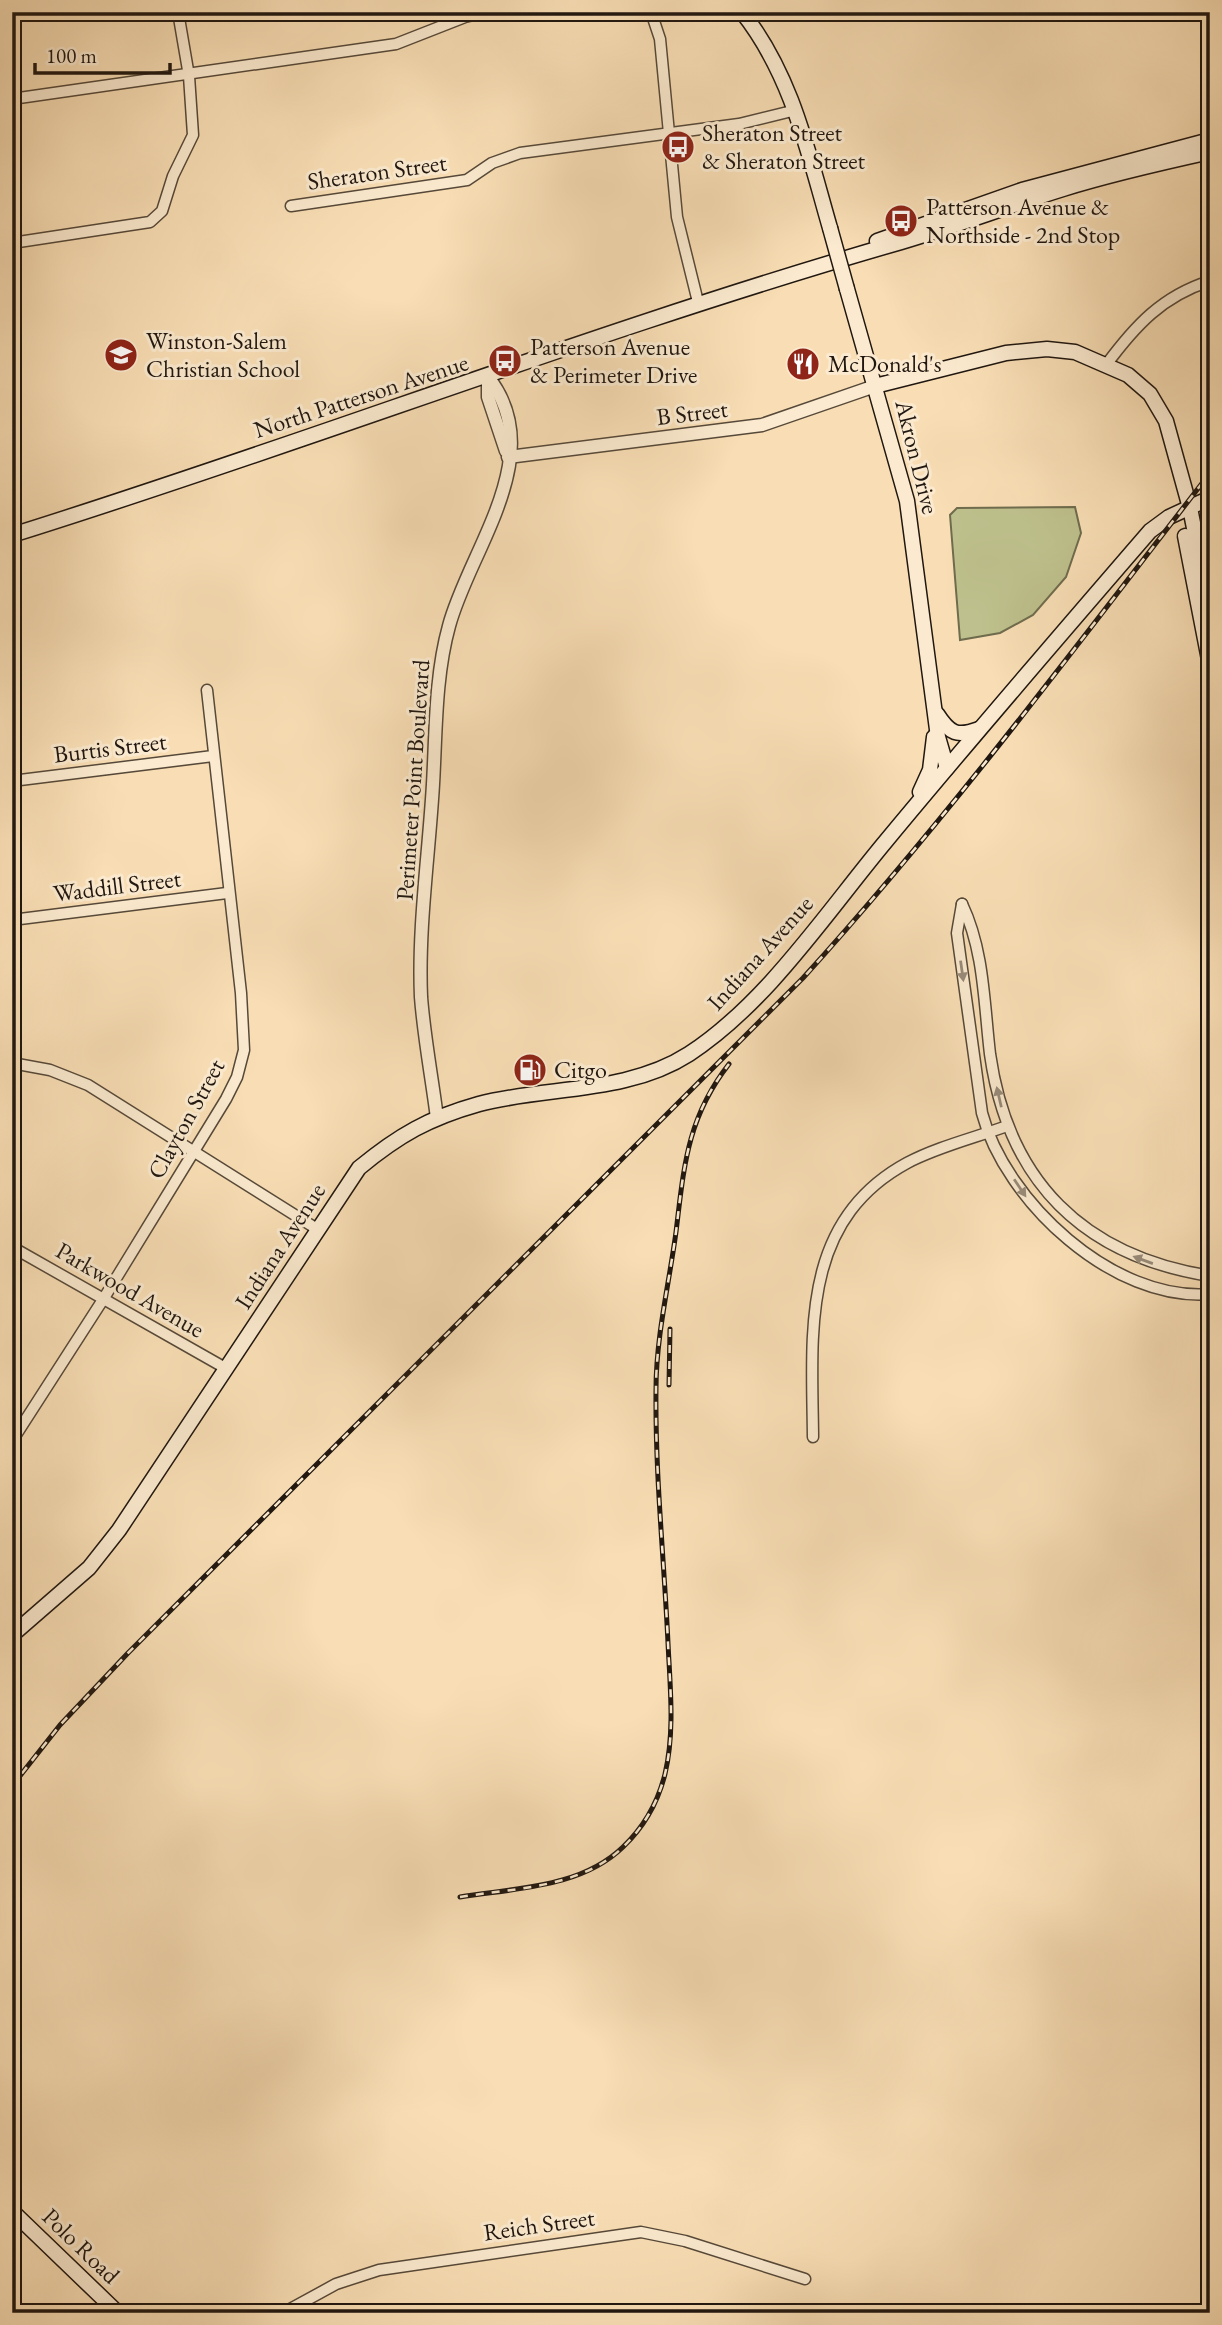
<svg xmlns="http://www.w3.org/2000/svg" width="1222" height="2325" viewBox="0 0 1222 2325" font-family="'EB Garamond',serif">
  <rect width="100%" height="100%" fill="#f9deb5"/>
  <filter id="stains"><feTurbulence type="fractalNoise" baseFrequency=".00286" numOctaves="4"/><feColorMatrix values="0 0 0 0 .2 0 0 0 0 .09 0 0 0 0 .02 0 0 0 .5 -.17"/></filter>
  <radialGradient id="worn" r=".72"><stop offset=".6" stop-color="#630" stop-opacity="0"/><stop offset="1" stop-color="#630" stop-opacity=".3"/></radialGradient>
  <path fill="#bec18d" stroke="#6f6c4e" stroke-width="2" d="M1075,507l6,26 -15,44 -33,38 -33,18 -40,7 -10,-125 7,-7z"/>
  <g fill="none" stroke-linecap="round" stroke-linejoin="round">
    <defs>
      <g id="minor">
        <path d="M651,12l9,27 17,178 21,85"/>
        <path d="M12,99l384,-55 69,-27 21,-5"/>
        <path d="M291,206l176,-26 25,-17 28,-10 219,-29 57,-14"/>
        <path d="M12,243l138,-21 12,-11 11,-35 20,-41 -4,-59 -11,-64"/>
        <path d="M1106,365c29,-39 56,-69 104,-84"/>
        <path d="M12,781l201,-25"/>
        <path d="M962,904l-5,29 25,180c23,88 131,189 228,181"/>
        <path d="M962,904c22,46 22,99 28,150 18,127 93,202 220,222"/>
        <path d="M12,920l215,-27"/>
        <path d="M12,1063l38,7 38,15 229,144"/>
        <path d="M12,1247l215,122"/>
        <path d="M813,1437c-1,-104 -13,-216 94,-274 30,-16 67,-25 100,-37"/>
        <path d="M12,1441l92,-143 122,-199 11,-22 7,-27 -3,-57 -34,-303"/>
        <path d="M283,2313l53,-29 43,-14 262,-38 44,9 120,38"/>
      </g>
      <g id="tertiary">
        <path d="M488,377v20l18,54"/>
        <path d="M508,457l254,-32 113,-39"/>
        <path d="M437,1118c-5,-40 -13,-81 -16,-121 -3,-70 8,-143 12,-213 3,-51 2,-108 16,-158 20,-76 101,-171 39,-249"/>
      </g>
      <g id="secondary">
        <path d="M742,12c50,63 66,140 88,216"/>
        <path d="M877,241l145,-51 188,-50"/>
        <path d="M847,289l60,212 31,236 9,31"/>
        <path d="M875,386l131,-33 41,-4 28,3 53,23 22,19 16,27 24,87 20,100"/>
        <path d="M12,535c298,-93 589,-207 889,-293 54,-16 107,-36 162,-53 48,-15 97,-26 147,-37"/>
        <path d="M1185,536l25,129"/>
        <path d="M937,714c13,20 20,23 42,15"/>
        <path d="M920,792l10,-22 4,-33"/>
        <path d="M12,1635l77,-67 30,-38 240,-362c40,-33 70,-50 120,-64 69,-18 148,-10 210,-50 78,-51 137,-141 197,-213 86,-104 175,-207 264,-310l19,-14 41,-19"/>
        <path d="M12,2211l106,102"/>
      </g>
    </defs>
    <use href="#minor" stroke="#564939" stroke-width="13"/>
    <use href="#tertiary" stroke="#564939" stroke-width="15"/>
    <use href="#secondary" stroke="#201710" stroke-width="17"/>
    <use href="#minor" stroke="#fbeacf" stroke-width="10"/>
    <use href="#tertiary" stroke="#fbeacf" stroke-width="12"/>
    <use href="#secondary" stroke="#fbeacf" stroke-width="14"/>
    <defs>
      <g id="rail">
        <path d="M669,1385l1,-56"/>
        <path d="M12,1786l48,-61 68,-72 675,-675c145,-160 275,-334 407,-505"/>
        <path d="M460,1897c55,-9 121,-9 163,-50 21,-20 35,-45 42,-73 10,-42 5,-88 3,-131 -4,-85 -13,-169 -12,-254 0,-52 13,-105 20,-157 8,-66 11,-114 53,-168"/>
      </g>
    </defs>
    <use href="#rail" stroke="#201710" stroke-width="5"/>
    <use href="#rail" stroke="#fbeacf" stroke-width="2.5" stroke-dasharray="8" stroke-linecap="butt"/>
    <defs>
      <path id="secondary-bridge" d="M830,228l17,61"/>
    </defs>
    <use href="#secondary-bridge" stroke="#201710" stroke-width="17" stroke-linecap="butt"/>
    <use href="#secondary-bridge" stroke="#fbeacf" stroke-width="14"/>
  </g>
  <defs><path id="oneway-solid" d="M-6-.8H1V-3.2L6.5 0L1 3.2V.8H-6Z" transform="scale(1.75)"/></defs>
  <g fill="#988b79">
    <use href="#oneway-solid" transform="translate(962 971) rotate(82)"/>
    <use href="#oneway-solid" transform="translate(999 1097) rotate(-103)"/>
    <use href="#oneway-solid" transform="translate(1020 1188) rotate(56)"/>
    <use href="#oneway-solid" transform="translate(1143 1260) rotate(-160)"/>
  </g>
  <defs>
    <symbol id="bus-disc" viewBox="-11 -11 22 22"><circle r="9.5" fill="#8f2418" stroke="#fbeacf"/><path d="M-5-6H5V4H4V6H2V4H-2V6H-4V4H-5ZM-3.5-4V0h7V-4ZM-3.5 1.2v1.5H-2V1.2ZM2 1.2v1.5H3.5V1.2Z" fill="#fff"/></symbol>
    <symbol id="school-disc" viewBox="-11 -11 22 22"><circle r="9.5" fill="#8f2418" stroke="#fbeacf"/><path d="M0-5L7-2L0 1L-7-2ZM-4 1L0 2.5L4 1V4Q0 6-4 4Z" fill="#fff"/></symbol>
    <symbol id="restaurant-disc" viewBox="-11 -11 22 22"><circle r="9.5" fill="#8f2418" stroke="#fbeacf"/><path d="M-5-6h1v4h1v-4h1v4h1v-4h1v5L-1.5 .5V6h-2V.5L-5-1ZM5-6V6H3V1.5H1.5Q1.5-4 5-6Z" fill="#fff"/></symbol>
    <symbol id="fuel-disc" viewBox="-11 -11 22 22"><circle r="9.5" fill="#8f2418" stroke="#fbeacf"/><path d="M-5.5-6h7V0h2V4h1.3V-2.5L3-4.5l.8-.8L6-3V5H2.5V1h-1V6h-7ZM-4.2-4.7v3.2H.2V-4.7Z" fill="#fff"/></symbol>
  </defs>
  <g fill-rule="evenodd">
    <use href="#bus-disc" x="659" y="128" width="38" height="38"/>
    <use href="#bus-disc" x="882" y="202" width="38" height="38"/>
    <use href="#school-disc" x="102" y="336" width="38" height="38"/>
    <use href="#bus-disc" x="486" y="342" width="38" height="38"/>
    <use href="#restaurant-disc" x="784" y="345" width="38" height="38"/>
    <use href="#fuel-disc" x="511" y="1051" width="38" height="38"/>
  </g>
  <g text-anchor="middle" stroke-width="6" stroke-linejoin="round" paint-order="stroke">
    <g font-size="24" fill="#201710" stroke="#fbeacf" text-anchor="start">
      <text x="702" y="141">Sheraton Street<tspan x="702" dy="28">&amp; Sheraton Street</tspan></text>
      <text x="926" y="215">Patterson Avenue &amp;<tspan x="926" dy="28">Northside - 2nd Stop</tspan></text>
      <text x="146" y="349">Winston-Salem<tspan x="146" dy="28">Christian School</tspan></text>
      <text x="530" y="355">Patterson Avenue<tspan x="530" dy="28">&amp; Perimeter Drive</tspan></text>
      <text x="828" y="372">McDonald's</text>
      <text x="554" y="1078">Citgo</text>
    </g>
    <g font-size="24" fill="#201710" stroke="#fbeacf">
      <text transform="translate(377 172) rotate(-8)" y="8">Sheraton Street</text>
      <text transform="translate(361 396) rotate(-18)" y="8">North Patterson Avenue</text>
      <text transform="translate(692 413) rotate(-7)" y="8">B Street</text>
      <text transform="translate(917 457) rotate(76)" y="8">Akron Drive</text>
      <text transform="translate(110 748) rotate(-7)" y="8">Burtis Street</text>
      <text transform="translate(413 780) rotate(-86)" y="8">Perimeter Point Boulevard</text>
      <text transform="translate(117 886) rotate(-7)" y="8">Waddill Street</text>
      <text transform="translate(760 953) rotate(-48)" y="8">Indiana Avenue</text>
      <text transform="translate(186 1119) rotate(-61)" y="8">Clayton Street</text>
      <text transform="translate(280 1246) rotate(-57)" y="8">Indiana Avenue</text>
      <text transform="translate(130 1290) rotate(30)" y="8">Parkwood Avenue</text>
      <text transform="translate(539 2225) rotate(-8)" y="8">Reich Street</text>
      <text transform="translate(81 2246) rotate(44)" y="8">Polo Road</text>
    </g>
  </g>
  <rect width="1222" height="2325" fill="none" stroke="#f9deb5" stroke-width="42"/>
  <rect x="14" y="14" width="1194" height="2297" fill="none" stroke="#201710" stroke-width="3.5"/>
  <rect x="21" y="21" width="1180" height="2283" fill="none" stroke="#201710" stroke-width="2"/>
  <path d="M35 63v10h135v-10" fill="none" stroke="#201710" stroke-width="3.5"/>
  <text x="46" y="63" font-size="21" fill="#201710" stroke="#fbeacf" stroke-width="5" paint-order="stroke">100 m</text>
  <rect width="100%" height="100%" filter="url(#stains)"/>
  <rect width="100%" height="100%" fill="url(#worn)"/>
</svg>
